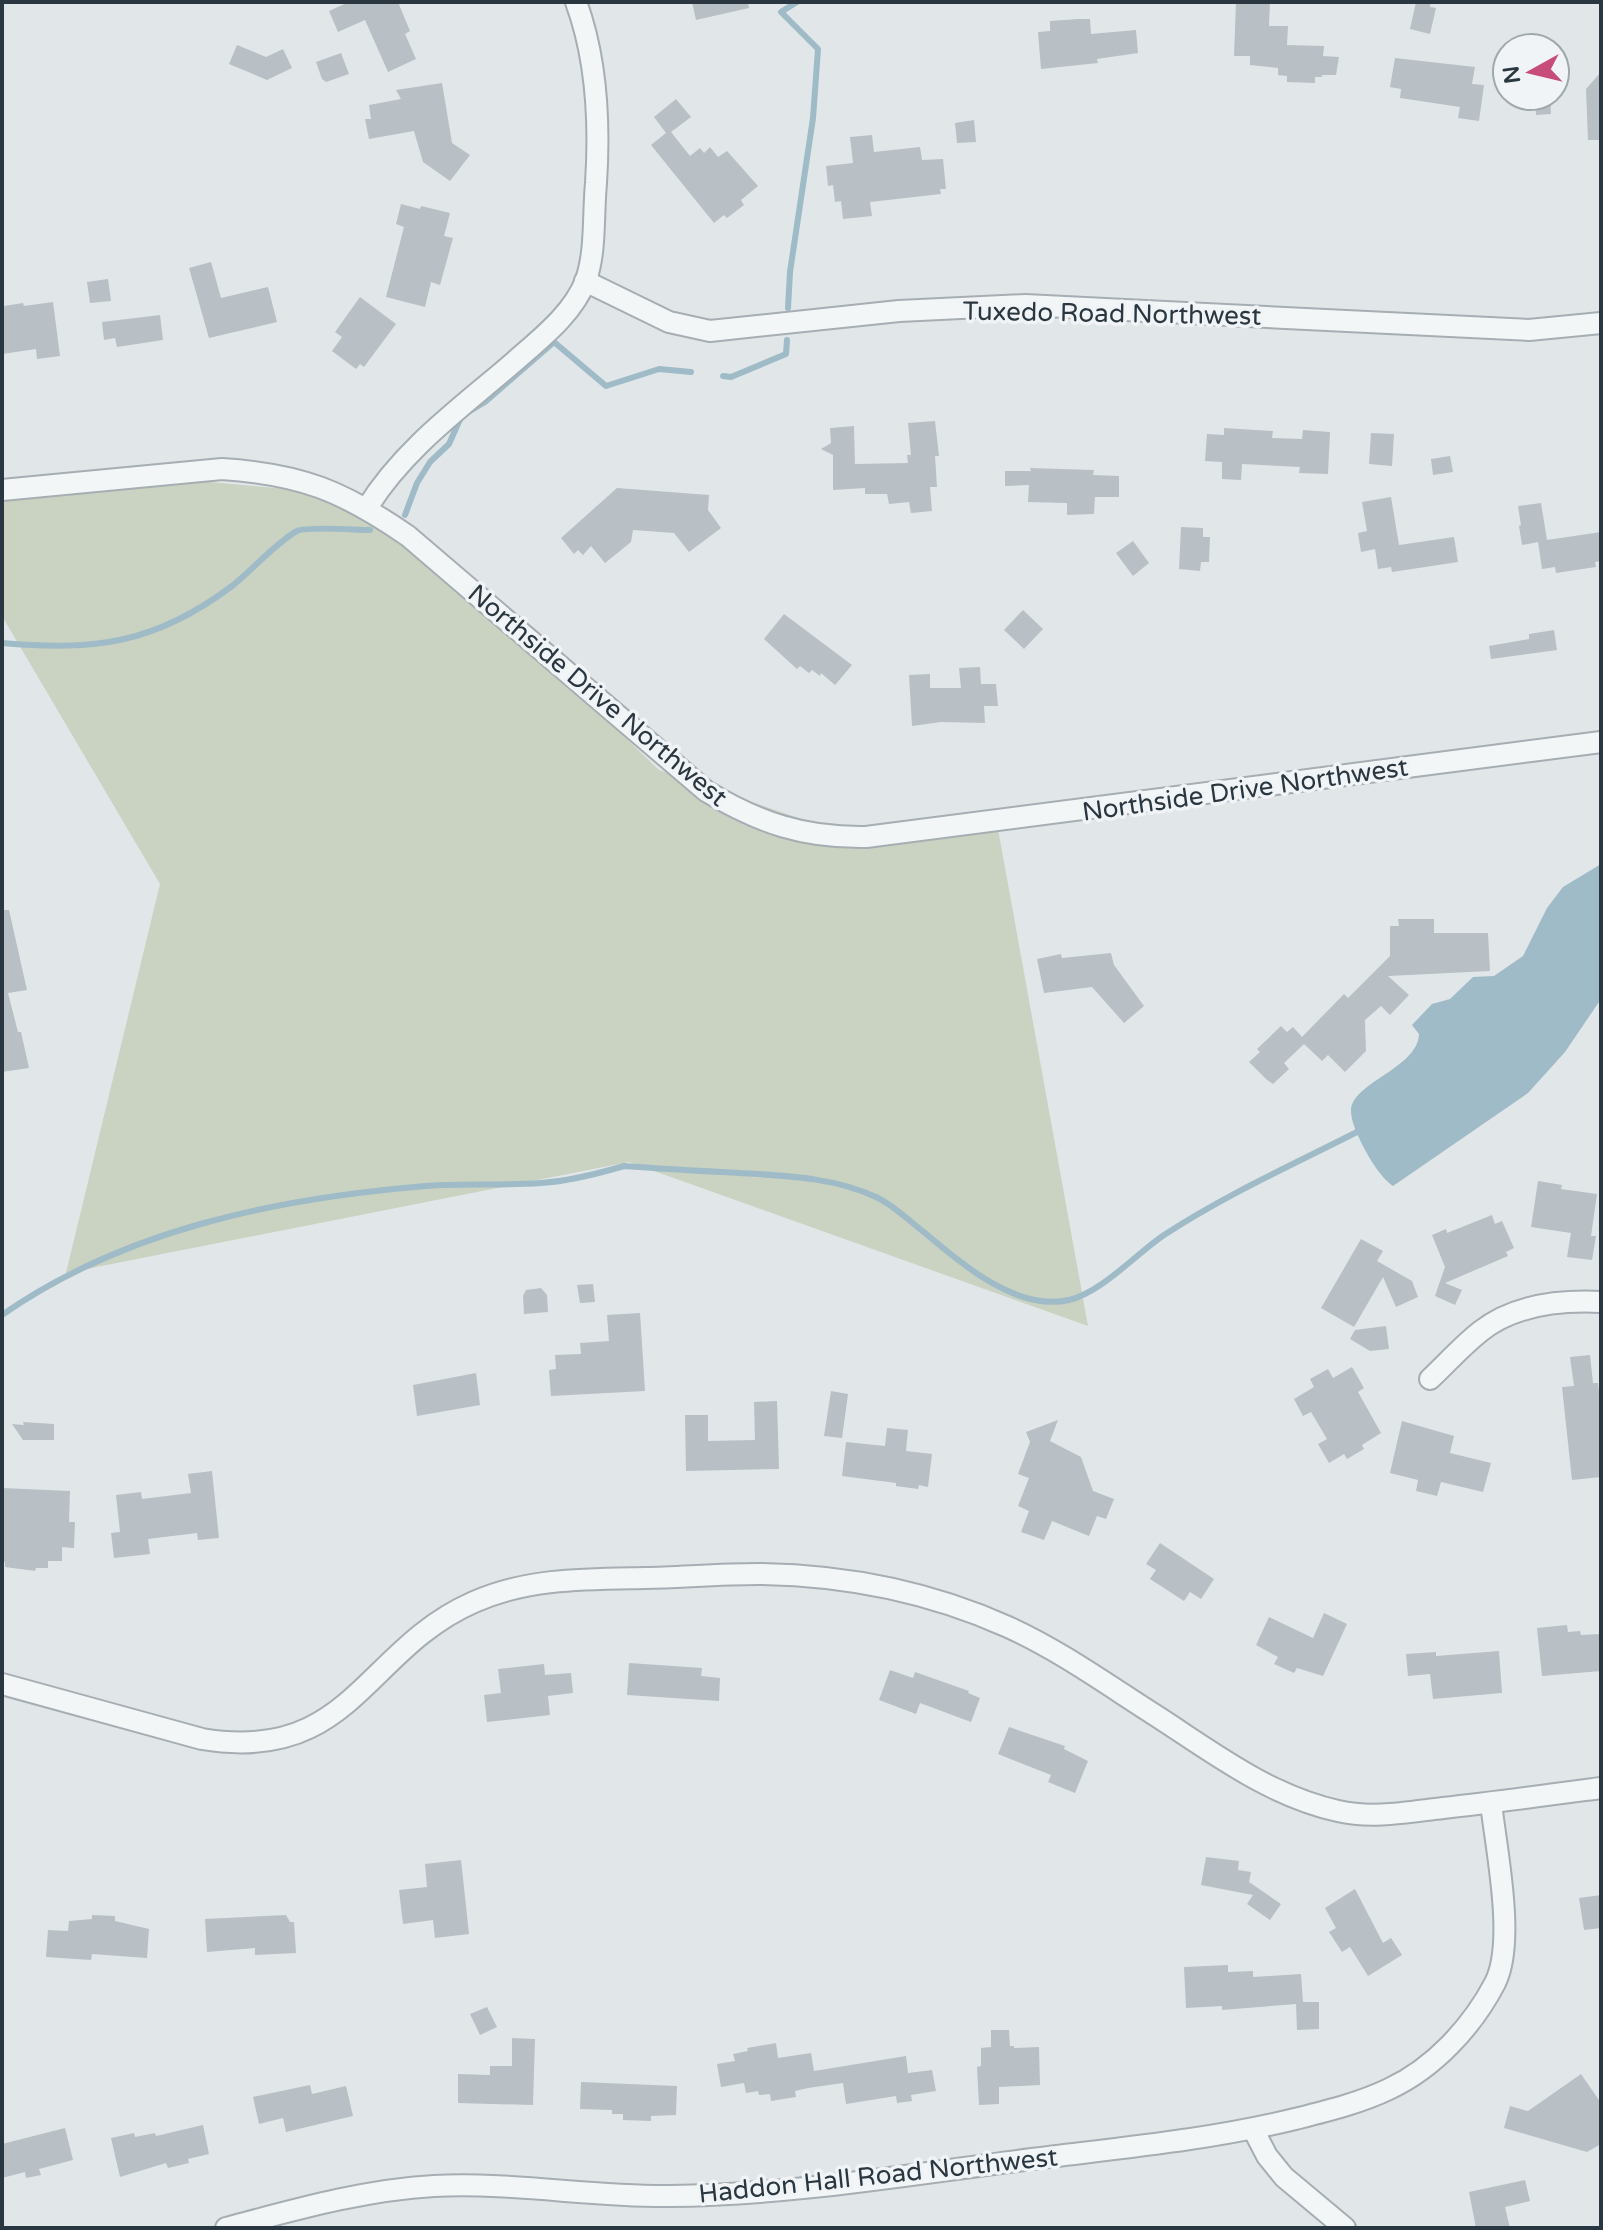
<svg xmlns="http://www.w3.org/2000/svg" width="1603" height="2230" viewBox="0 0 1603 2230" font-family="'Varela Round',sans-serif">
  <rect width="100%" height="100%" fill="#e1e6e9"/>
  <path fill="#cad2c2" d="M112,473l228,21 145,109 174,167 180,62 157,-14 92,508 -459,-164 -563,111 94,-389 -158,-268v-127z"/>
  <path fill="#9ebbc7" d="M1601,864v135l-36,53 -37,41 -135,93c-13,-9 -26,-31 -33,-46 -4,-9 -9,-19 -9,-30 2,-28 67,-42 68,-76l-7,-9 20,-21 18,-5 23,-22 21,-1 29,-20 24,-48 16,-21z"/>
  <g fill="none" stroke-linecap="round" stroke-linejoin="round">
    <g stroke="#9ebbc7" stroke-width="6">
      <path d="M788,308l2,-36 23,-154 5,-69 -37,-37 16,-10"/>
      <path d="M723,376l8,1 55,-23 1,-14"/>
      <path d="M470,411l15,-9 69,-60 52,44 53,-17 32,3"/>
      <path d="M405,515l12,-32 13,-21 19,-18 12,-27"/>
      <path d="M2,643c93,8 153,1 230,-57 18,-14 47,-46 65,-55 10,-5 59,-1 73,-1"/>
      <path d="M2,1315c123,-86 277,-117 424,-129 38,-3 77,0 115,-3 28,-2 56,-9 83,-17 39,3 77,5 116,7 46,3 93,4 136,24 19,9 33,24 49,36 37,31 92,79 144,67 33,-8 67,-46 95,-65 61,-40 128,-70 193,-103"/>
    </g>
  </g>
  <g fill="#b8c0c5">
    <path d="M349,2h49l12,29 -5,3 11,25 -28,13 -23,-52 -27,12 -9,-21z"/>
    <path d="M692,2h56l1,6 -53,12z"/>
    <path d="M1236,2h34l-1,24h19l-1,19 37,1 -1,10 16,1 -3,18h-15l2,2h-8v6l-28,-1v-6l-9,-1v-7l-28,-3v-9h-16z"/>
    <path d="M1416,2h15l-1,5 6,1 -6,26 -20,-5z"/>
    <path d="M1078,19h12l1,15 45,-4 2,23 -41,6 1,4 -57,6 -3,-37 12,-1v-10z"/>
    <path d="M237,45l29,12 17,-8 9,19 -25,12 -38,-16z"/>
    <path d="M341,53l8,21 -23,8 -4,-3 -6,-17z"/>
    <path d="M1395,58l80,9 -3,17 12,1 -5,36 -21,-3 2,-11 -60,-9 1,-9 -11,-2z"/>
    <path d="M1601,72v68h-13l-2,-51z"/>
    <path d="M442,83l10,60 18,12 -20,26 -27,-19 -9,-31 -45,8 -4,-20h6l-2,-14 32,-6 -5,-9z"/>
    <path d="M1535,96h15l1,18 -15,1z"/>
    <path d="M676,99l15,18 -20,15 19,24 10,-8 4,5 6,-6 8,10 9,-6 31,35 -17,14 3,5 -17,13 -3,-3 -10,8 -63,-78 15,-12 -12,-16z"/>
    <path d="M974,120l2,22 -19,1 -2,-20z"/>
    <path d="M872,135l2,17 46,-5 2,13 21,-1 3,30h-6l1,5 -71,8 2,14 -29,3 -2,-18 -6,1 -2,-17 -5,1 -2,-20 27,-3 -3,-26z"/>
    <path d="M401,204l19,5 1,-3 29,7 -6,23 9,2 -13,47 -9,-3 -6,25 -39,-10 18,-70 -8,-3z"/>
    <path d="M211,262l10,36 47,-11 9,35 -68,16 -20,-70z"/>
    <path d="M108,279l3,22 -21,2 -3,-21z"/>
    <path d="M360,297l36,27 -32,43 -4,-3 -4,5 -24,-18 10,-14 -7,-5z"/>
    <path d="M53,302l7,54 -23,3 -1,-10 -34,5v-46l2,-2 19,-3 1,3z"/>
    <path d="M160,315l3,25 -46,7 -2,-9 -11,2 -2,-18z"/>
    <path d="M935,421l4,35h-4l2,31h-7l2,24 -21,2 -2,-11 -20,2 -2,-10h-22v-6l-32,2v-35l-12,-6 10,-6 -1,-15 24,-2 1,38 53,-1 -1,-8h4l-3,-32z"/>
    <path d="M1224,428l49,3 -1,7 30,1 1,-9 27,2 -2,42 -29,-1 1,-6 -58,-3 -1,16 -19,-1v-17l-17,-1 2,-27 17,1z"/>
    <path d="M1371,433l23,1 -2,32 -23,-2z"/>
    <path d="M1450,456l3,16 -20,3 -2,-16z"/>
    <path d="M1030,468l64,2 -1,5 26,1v21h-24l-1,17 -27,1v-12l-39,-1 1,-17 -24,1v-15h26z"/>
    <path d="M617,488l92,7 -1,15 13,18 -32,24 -15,-19 -41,-3 -2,12 -26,21 -14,-17 -8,9 -5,-5 -4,4 -13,-16z"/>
    <path d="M1391,497l8,48 55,-8 4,25 -66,10 -1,-5 -13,2 -3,-20 -14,3 -3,-19 9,-2 -5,-29z"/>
    <path d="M1541,503l6,37 54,-8v29l-6,1 1,5 -40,6 -1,-6 -13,2 -4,-27 -16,3 -3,-19 2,-1 -3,-19z"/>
    <path d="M1181,527l22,1v9h7l-1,25h-8l-1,9 -21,-2z"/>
    <path d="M1133,541l16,22 -16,13 -17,-23z"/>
    <path d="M1023,610l20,19 -19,20 -20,-19z"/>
    <path d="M784,614l68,51 -17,20 -14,-12 -1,3 -8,-6 -3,3 -9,-7 -3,3 -33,-30z"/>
    <path d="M1554,630l3,20 -66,9 -2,-13 40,-7v-5z"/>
    <path d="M980,667l1,17h15l2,22h-14l1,17 -44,-1 -29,4 -3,-51 21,-1v14h31l-2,-20z"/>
    <path d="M2,910h7l18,80 -19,3 10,39h3l8,36 -27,4z"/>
    <path d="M1398,919h36v14h54l2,38 -102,5 21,19 -19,20 -9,-9 -16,14 1,31 -21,21 -17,-17 -6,6 -18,-17 -20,19 5,6 -16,15 -6,-4 -18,-18 11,-10 -3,-3 24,-23 6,6 6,-5 9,10 42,-43 4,4 42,-42v-30h9z"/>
    <path d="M1111,953l3,12 30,41 -20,17 -32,-36 -48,6 -7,-34 24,-5 1,4z"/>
    <path d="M1538,1181l24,4 -1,4 36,5 -6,42h5l-4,24 -25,-3 4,-24 -40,-6z"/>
    <path d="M1492,1215l3,9 7,-3 12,27 -8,4 2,4 -63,27 17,7 -7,15 -20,-9 10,-29 -13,-32 14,-6 1,4z"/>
    <path d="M1361,1239l22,12 -6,10 35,20 6,16 -22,10 -13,-30 -29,50 -33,-19z"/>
    <path d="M593,1284l2,18 -15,1 -3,-18z"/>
    <path d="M541,1288l6,7 1,17 -24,2 -1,-18 3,-6z"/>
    <path d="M640,1313l5,78 -94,5 -2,-26 7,-1 -1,-14 26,-1 -1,-11 29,-2 -2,-26z"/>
    <path d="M1386,1326l3,23 -19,2 -20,-12 5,-9z"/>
    <path d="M1590,1355l3,28h5l3,28v66l-29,3 -10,-93 12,-1 -4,-29z"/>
    <path d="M1352,1367l12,21 -6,4 23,41 -19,12 2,4 -17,10 -3,-5 -15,9 -11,-19 9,-5 -16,-27 -8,4 -9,-17 20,-12 -4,-8 18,-10 5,9z"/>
    <path d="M476,1373l4,32 -63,11 -4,-31z"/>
    <path d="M831,1391l17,3 -6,44 -18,-2z"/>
    <path d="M777,1401l2,68 -93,2 -1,-56h23v26l47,-1 -1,-38z"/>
    <path d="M1058,1420l-8,21 31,16 12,34 21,8 -8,20 -9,-3 -8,20 -37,-15 -8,19 -23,-8 8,-21 -11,-5 11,-28 -11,-4 12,-32 -4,-10z"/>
    <path d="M1402,1421l52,15 -4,17 41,10 -8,29 -42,-10 -4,14 -21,-5 2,-11 -28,-7z"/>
    <path d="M23,1422l31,2v16h-31l-11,-16 12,1z"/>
    <path d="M887,1428l21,2 -2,21 26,3 -4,33 -9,-2 -1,4 -22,-3v-3l-54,-7 4,-34 39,4z"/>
    <path d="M212,1471l7,67 -21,2 -1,-7 -49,6 2,15 -36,4 -3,-25 9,-1 -4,-37 25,-3 1,7 49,-6 -3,-19z"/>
    <path d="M2,1488l68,3 -1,31h6l-1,26 -12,-1v14h-14v7h-12l-1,3 -30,-4v-5l-3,-1z"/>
    <path d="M1160,1543l54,36 -13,20 -11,-7 -6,9 -34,-22 6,-9 -10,-6z"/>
    <path d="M1324,1613l23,11 -24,52 -26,-8 -3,5 -20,-9 4,-7 -22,-12 13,-28 44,21z"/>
    <path d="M1567,1625l1,7 12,-1 1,4 20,-1v37l-59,5 -5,-48z"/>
    <path d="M1499,1651l3,42 -69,6 -3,-25 -22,2 -2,-22 30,-2v4z"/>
    <path d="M629,1663l73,5 -1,8 19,2 -1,23 -92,-6z"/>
    <path d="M544,1664l1,11 26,-2 2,20 -25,3 2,19 -63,7 -3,-27 17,-2 -3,-24z"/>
    <path d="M890,1670l23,8 2,-6 54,19 -1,2 12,5 -9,24 -51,-19 -4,11 -37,-14z"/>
    <path d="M1009,1727l56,19 -1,3 24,12 -13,32 -27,-11 3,-7 -53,-21z"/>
    <path d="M1206,1857l33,4 -1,9 13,2 -2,10 32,22 -11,16 -23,-16 6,-9 -52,-10z"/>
    <path d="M461,1860l8,74 -34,4 -2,-18 -30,4 -4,-34 28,-3 -2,-23z"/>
    <path d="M1355,1889l28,54 8,-5 11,17 -34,21 -18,-29 -8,5 -13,-20 7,-4 -11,-20z"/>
    <path d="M1601,1895v33l-17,2 -5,-32z"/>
    <path d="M92,1915l23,1v5l34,8 -2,29 -55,-4 -1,6 -45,-3 2,-27 20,1 1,-10 23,-2z"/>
    <path d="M286,1915l4,7h4l2,31 -41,2v-7l-48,4 -2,-33z"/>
    <path d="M1228,1965v7l25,-1v6l48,-3 2,28h16v27l-22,1 -1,-26 -74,6v-4l-36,2 -2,-41z"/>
    <path d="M487,2007l10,20 -17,8 -10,-21z"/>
    <path d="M991,2030h18l1,16h4v2l25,-1 1,38 -41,2v17l-20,1 -2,-38 4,-1v-18l10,-1z"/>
    <path d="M512,2038l23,1 -2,66 -75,-2v-29l32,1v-9h22z"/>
    <path d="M776,2043l2,15 33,-5 3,18 92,-15 2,17 24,-3 4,21 -25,4 1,6 -15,2 -1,-7 -50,8 -3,-21 -35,5 -13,3 1,6 -25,4 -1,-7 -11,1 -1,-4 -12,2 -2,-10 -23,4 -4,-23 18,-3 -2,-7 15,-3 -1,-3z"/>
    <path d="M1581,2074l20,29v41l-14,8 -83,-24 6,-22 18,5z"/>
    <path d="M581,2082l96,4 -1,29 -25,1v5l-28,-1v-6h-11v-4l-32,-1z"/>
    <path d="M310,2085l2,9 34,-8 7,30 -67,16 -3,-14 -24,6 -6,-27z"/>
    <path d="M203,2125l6,29 -21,5 1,4 -21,5 -2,-5 -46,14 -9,-39 23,-5 1,4 20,-4 1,3z"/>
    <path d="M65,2128l8,32 -34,9 2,6 -15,3 -1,-6 -23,6v-34z"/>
    <path d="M1525,2180l5,21 -25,6 5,21h-34l-7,-36z"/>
  </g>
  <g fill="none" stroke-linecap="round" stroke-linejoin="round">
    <defs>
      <g id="minor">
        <path d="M585,281l84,41 41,9 189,-20 126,-6 504,25 72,-7"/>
        <path d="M2,490l220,-21c79,5 121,22 186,67l298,255c53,32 98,47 160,46l735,-95"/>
        <path d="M367,508c36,-59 95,-101 147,-146 26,-23 59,-48 72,-82 10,-29 7,-66 10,-97 4,-61 1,-124 -20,-181"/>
        <path d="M1430,1379c17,-16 33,-34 51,-48 33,-26 79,-31 120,-29"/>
        <path d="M2,1684l200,55c149,25 162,-89 272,-137 54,-24 112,-23 171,-24 38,-1 76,-4 113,-4 87,1 172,18 250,53 53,24 101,59 150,90 57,37 112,79 180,94 35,8 70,1 105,-3 53,-6 105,-13 158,-20"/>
        <path d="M1253,2129l14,27 17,21 61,51"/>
        <path d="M226,2228c68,-18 137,-38 208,-42 79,-4 157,11 236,10 121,-1 242,-22 362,-37 88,-11 177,-19 263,-40 32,-8 65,-16 94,-30 45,-21 83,-62 106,-106 21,-41 1,-134 -4,-180"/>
      </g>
    </defs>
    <use href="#minor" stroke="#a6aeb3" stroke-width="24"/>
    <use href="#minor" stroke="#f3f6f7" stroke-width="20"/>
  </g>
  <g text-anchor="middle" stroke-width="7" stroke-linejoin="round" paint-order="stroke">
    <g font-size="26" fill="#2a3740" stroke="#f0f4f6">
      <text transform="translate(1112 313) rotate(1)" y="9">Tuxedo Road Northwest</text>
      <text transform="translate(598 695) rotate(40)" y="9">Northside Drive Northwest</text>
      <text transform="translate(1245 789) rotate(-8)" y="9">Northside Drive Northwest</text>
      <text transform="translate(878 2175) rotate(-6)" y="9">Haddon Hall Road Northwest</text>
    </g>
  </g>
  <rect width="1603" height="2230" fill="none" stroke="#2a3740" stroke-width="8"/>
  <g transform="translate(1531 72) rotate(262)"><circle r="38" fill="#f0f4f6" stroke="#a1a8ad" stroke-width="2"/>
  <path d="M0-6L14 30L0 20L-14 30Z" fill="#c74c79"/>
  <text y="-12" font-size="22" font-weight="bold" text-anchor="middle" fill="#2a3740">N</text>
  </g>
</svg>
